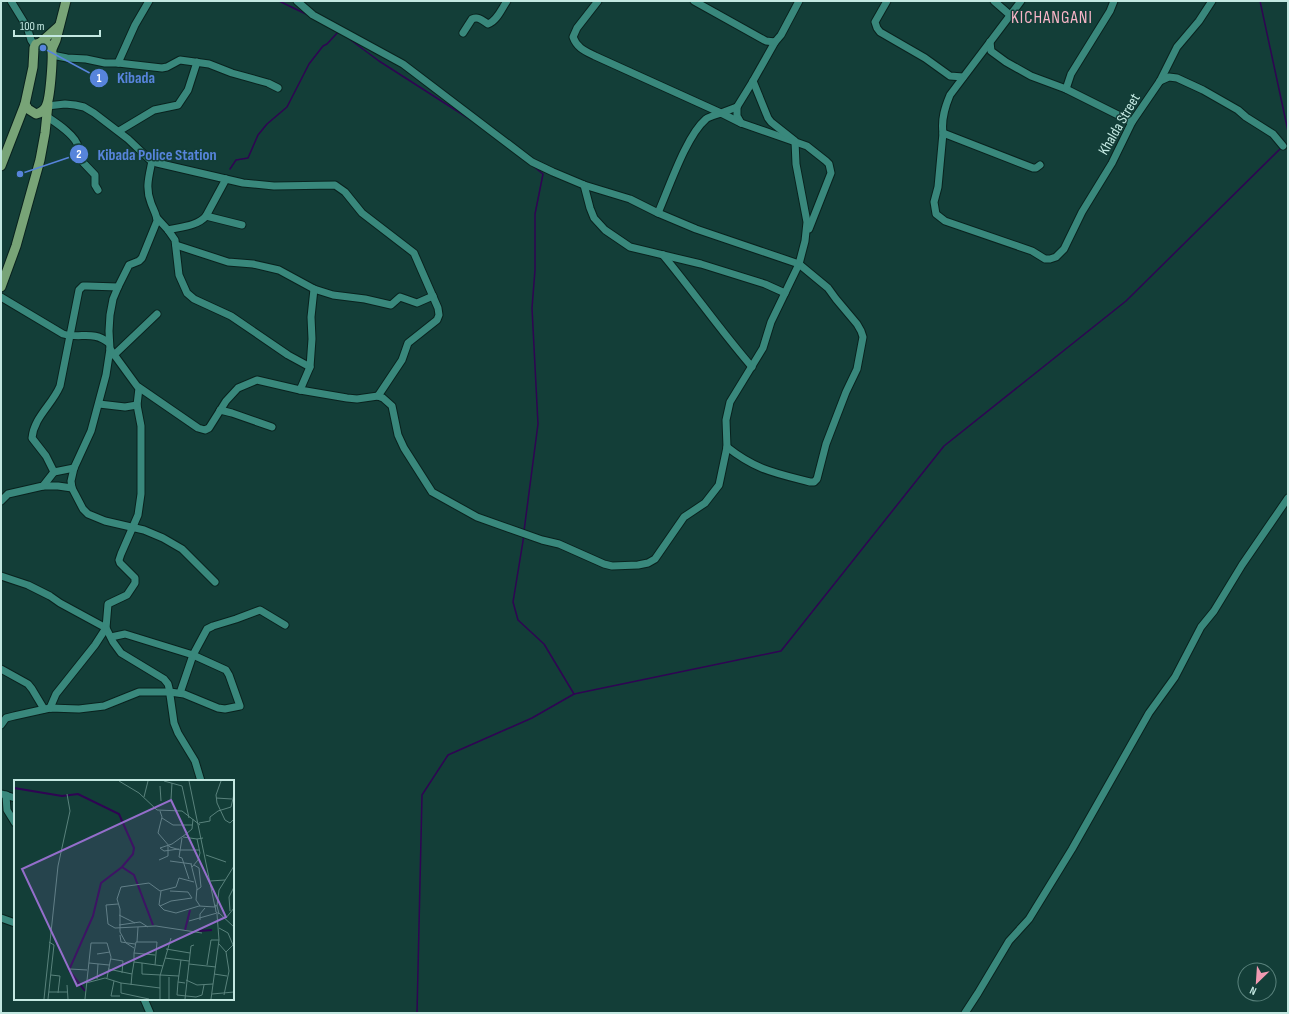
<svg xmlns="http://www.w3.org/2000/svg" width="1289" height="1014" viewBox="0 0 1289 1014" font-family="'Sofia Sans Condensed',sans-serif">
  <rect width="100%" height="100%" fill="#133e38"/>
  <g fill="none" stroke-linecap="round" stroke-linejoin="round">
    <g stroke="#2f0453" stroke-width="1.5">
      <path d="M279,1l31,15"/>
      <path d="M1260,1l28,130"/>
      <path d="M348,38l31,23 92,59"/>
      <path d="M230,169l6,-9 12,-2 10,-23 9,-11 20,-17 22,-43 14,-18 4,-2 12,-13"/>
      <path d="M524,531l14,-107 -6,-116 3,-38v-56l8,-40 -10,-8"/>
      <path d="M524,535l-11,67 5,18 26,24 30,50"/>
      <path d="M417,1013l5,-218 26,-40 84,-37 42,-24 207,-43 163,-205 182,-145 155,-153"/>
    </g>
    <defs>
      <g id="minor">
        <path d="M11,1l16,26 4,13 4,6"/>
        <path d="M297,1l16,14 90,49 129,98 21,10 31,13 46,14 28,14 38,16 103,35 29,24 8,11 21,25 4,7 2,6 -6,32 -11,23 -20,52 -9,35 -3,3h-4c-35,-9 -54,-12 -83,-35"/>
        <path d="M598,1l-21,27 -4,9c4,11 12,14 22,19l126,57 16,-6 16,-26 22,-39"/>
        <path d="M694,1l72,40 9,1 6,-7 18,-34"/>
        <path d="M887,1l-12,21 2,6 3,4 45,26 25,18 13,1"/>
        <path d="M994,1l16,14"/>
        <path d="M1021,1l-71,94c-5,12 -9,24 -7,38l-5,54 -4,15 2,12 9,7 87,30 13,8h5l6,-2 8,-8 18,-37 30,-49 20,-41 28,-41 17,-34 22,-26 13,-20"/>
        <path d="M463,33l9,-14c6,-3 10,1 16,5 9,-3 14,-16 19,-23"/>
        <path d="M990,42l1,9 15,11 25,14 35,13 66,33"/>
        <path d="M52,55l15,3 19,1 19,4h13l44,5 5,-1 13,-7 29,4 23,9 36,10 10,5"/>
        <path d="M118,63l17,-38 14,-24"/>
        <path d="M1160,81l9,-4 8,1 26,12 35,20 8,7 27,17 10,12"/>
        <path d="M1066,89l5,-15 39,-63 4,-10"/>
        <path d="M47,106l18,-2 10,1 9,2 10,6 34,26 21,20 8,4 86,20 31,3 61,-1 10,7 17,21 52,40 24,55 1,7 -2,5 -29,23 -6,17 -24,36"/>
        <path d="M737,107v9l4,7 66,23 19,15 3,3 2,9 -22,56"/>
        <path d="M46,116c9,6 31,20 32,31 0,3 -1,6 -1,9l18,19v10l3,5"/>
        <path d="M119,131l35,-21 24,-5 10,-15 9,-28"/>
        <path d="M943,133l90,35h3l4,-3"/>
        <path d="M152,161c-3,15 -7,27 -1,42 2,6 6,12 6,18l-15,37 -3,3 -10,4 -11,22 -5,12 -3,16 -1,16 1,18 -4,26 -15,56 -17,37 -3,13 1,7 11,21 5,5 17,7 39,9 19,8 19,11 33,33"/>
        <path d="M584,185l6,23 4,10 11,12 25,17 71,17 64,20 20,9"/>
        <path d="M658,213c11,-25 28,-77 48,-94 4,-3 10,-4 15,-6l20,10"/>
        <path d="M206,216l36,9"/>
        <path d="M157,218l11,12 7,10 4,35 8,18 7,6 37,17 57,39 22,12"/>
        <path d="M168,230c12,-3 30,-4 38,-14l20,-37"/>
        <path d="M176,245l52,17 25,2 26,6 35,19 19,6 32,4 26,6 9,-8 17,6 16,-7"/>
        <path d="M663,255c30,36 57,75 89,112"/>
        <path d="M1,297l62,37c18,5 30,-4 46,9"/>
        <path d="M110,349l27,37 61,42 7,2 4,-2 17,-27 12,-13 19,-8 43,10 47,8 10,1 21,-3 5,2 9,8 6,29 6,13 28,44 45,25 65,23 17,4 45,20 8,2 26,-1 10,-2 7,-4 29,-42 21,-14 14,-18 8,-38 -1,-27 4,-18 33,-54 8,-26 28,-58 6,-23 2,-19 -11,-58 -1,-23 -24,-19 -3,-4 -15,-37"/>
        <path d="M114,355l43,-41"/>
        <path d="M300,390l10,-23 2,-28 -1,-22 3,-28"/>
        <path d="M99,404l26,3 12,-2"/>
        <path d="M220,410l12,3 40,14"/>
        <path d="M54,472l-8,-16 -14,-18c2,-21 20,-33 28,-52l19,-96 4,-4h4l31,1"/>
        <path d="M43,486h15l14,2"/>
        <path d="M1,501l7,-7 35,-8 11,-14 20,-4"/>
        <path d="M1,576l27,9 22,11 10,7 46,25 7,14 8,11 43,26 4,5 1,4 5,35 4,10 17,28 6,20"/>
        <path d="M1,669l27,15 4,5 12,20"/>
        <path d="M180,693l13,-38 14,-26 6,-3 23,-7 24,-9 25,15"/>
        <path d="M50,708l6,-14 39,-49 11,-17 2,-24 19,-9 8,-12v-5l-15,-15 -1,-3 2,-6 17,-39 3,-21v-68l-4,-21 2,-17"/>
        <path d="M1,725l5,-7 8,-2 36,-8 29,1 25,-3 35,-14h31l14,2 34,14 7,1 15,-3 -11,-31 -3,-5 -33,-15 -68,-21 -14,3"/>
        <path d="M2,794l13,4"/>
        <path d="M6,795l1,15 8,13"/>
        <path d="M1,918l14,5"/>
        <path d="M144,999l6,14"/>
        <path d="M965,1013l13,-20 31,-52 20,-22 43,-70 77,-136 26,-36 26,-50 13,-16 28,-46 46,-67"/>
      </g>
      <g id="major">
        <path d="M41,42l18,-16"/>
        <path d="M43,42c3,1 6,2 8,5 3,6 -1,49 -4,57 -1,5 -6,9 -11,10l-8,-5 -3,-5 8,-37 1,-19 2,-4z"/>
        <path d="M52,49l4,-9 10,-39"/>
        <path d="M1,166l24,-62"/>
        <path d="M1,287l15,-41 24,-86 5,-27 3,-29"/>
      </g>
    </defs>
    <use href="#minor" stroke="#09221e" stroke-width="9"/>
    <use href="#major" stroke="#09221e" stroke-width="11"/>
    <use href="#minor" stroke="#39887c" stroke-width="7"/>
    <use href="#major" stroke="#78a477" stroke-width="9"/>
  </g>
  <g text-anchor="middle" stroke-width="3" stroke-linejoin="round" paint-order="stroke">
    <g font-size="15" fill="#c3e8e1" stroke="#133e38">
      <text transform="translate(1119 124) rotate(-60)" y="5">Khalda Street</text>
    </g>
    <g font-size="17" letter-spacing="1" fill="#f9b6c8" stroke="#133e38">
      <text x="1052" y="23">KICHANGANI</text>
    </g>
  </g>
  <g transform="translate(14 780)">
    <rect width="220" height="220" fill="#133e38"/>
    <path fill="none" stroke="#2f0453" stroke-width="2" d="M0,8l48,8 16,-2 41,20 15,34 -1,6 -11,13 -21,16 -8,33 -24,54 16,21M108,87l12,8 19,50M171,150l5,-20M185,151l13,-1"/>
    <path fill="none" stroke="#59827c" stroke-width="1" d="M105,1l20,12 18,17 25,1 18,14M150,1l18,5 7,32M175,1l26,126M207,1l-5,14 1,8 8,17 5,3 4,-4M146,6l1,15M130,17l4,-16M202,18l16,1M157,19l1,-16M146,31l2,6 -4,16 12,14 10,3h19M148,38l11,7h19M185,43l11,-2v-4l8,-6 13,-4 3,-13M169,57l14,2M168,58l-3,19 3,1 7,21M146,68l12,-4 14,-10 6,-5 1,-10M146,68l4,3 15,-2M192,75l20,7M145,80l9,-4v-10M156,81l22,3M177,84l6,24 -1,12 4,6M180,85l5,3 2,19 -4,3M178,87l6,-7 2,-7 -3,-14 6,-1M196,101l15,-1M147,111l-2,14 5,5 12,3 23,-7 16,1M156,111l18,1 4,6M104,124l-12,1 2,19 7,4 41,-2 46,7M201,125l2,1 2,8 -3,-2zM146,126l11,-5 21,-3M203,126l2,-16 15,-24M216,131l-1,-14 5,-10M205,133l15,14M105,135l16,8M212,138l8,-10M186,140v-6l5,-6M175,141l28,-8M105,145l21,-3 8,5M205,148l9,5 5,12 -7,7M106,155l1,7 14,2M123,162l1,-15M205,164l7,8 3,19 -5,24M120,168l-8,-5 -6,-11v-23l-3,-10 4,-12 28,-4 11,8 16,-4 3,-9 15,4M152,169l24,4M120,173l2,-11h21l-2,23M83,174l13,-2M141,175l-21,-2v9l8,1v11l37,2M151,178l24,3M97,179l12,2 -1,12M167,180l-3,22 7,1M75,183l20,2M128,183l21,3M175,184l27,3M193,185l4,-25h8M56,189l17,1M94,189l24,5 -1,11M118,194l2,-12M200,194l13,2M37,195l9,1 -2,17M83,199l1,-15M172,200l11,5 16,-1M100,201l-3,15h9M164,202l-1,13 19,2 6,-2 2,-10M72,203l19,-5 16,5 39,5M107,203v10l28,6M53,205l1,14M35,212h18M198,214l22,-2M30,219l14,-133 12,-55 -3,-17M34,219l6,-54 -5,-3M71,219l6,-56h16l4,14 -4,21M146,219v-23l11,-38M155,219v-22M171,219l6,-53 3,-1M197,219l8,-59 -2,-26"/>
    <path fill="#946ecb" fill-opacity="0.15" stroke="#946ecb" stroke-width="2" d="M157,20l55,117 -149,69 -55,-117z"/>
    <rect width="220" height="220" fill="none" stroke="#c3e8e1" stroke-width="2"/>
  </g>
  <path fill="none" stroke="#5784db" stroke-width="1.5" d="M43 48L99 78M20 174L79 154"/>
  <g fill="#5784db" stroke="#133e38" stroke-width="1.5">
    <circle cx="43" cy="48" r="4"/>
    <circle cx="20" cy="174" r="4"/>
    <circle cx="99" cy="78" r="10"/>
    <circle cx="79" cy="154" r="10"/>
  </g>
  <g font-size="12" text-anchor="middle" font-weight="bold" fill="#fff">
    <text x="99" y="82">1</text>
    <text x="79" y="158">2</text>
  </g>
  <g font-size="16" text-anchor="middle" font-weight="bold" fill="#5784db" stroke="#133e38" stroke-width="3" stroke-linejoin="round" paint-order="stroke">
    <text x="136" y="83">Kibada</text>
    <text x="157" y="160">Kibada Police Station</text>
  </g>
  <rect width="1289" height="1014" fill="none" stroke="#c3e8e1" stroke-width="4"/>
  <g transform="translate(1257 982) rotate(205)"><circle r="19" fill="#133e38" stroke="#59827c"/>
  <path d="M0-3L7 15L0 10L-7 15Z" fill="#f19ab2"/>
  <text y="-6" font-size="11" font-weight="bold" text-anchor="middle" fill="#c3e8e1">N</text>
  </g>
  <path d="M14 30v6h86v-6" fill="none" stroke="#c3e8e1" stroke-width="2"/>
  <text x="20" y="30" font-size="12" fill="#c3e8e1" stroke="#133e38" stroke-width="3" paint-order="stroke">100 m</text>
</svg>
